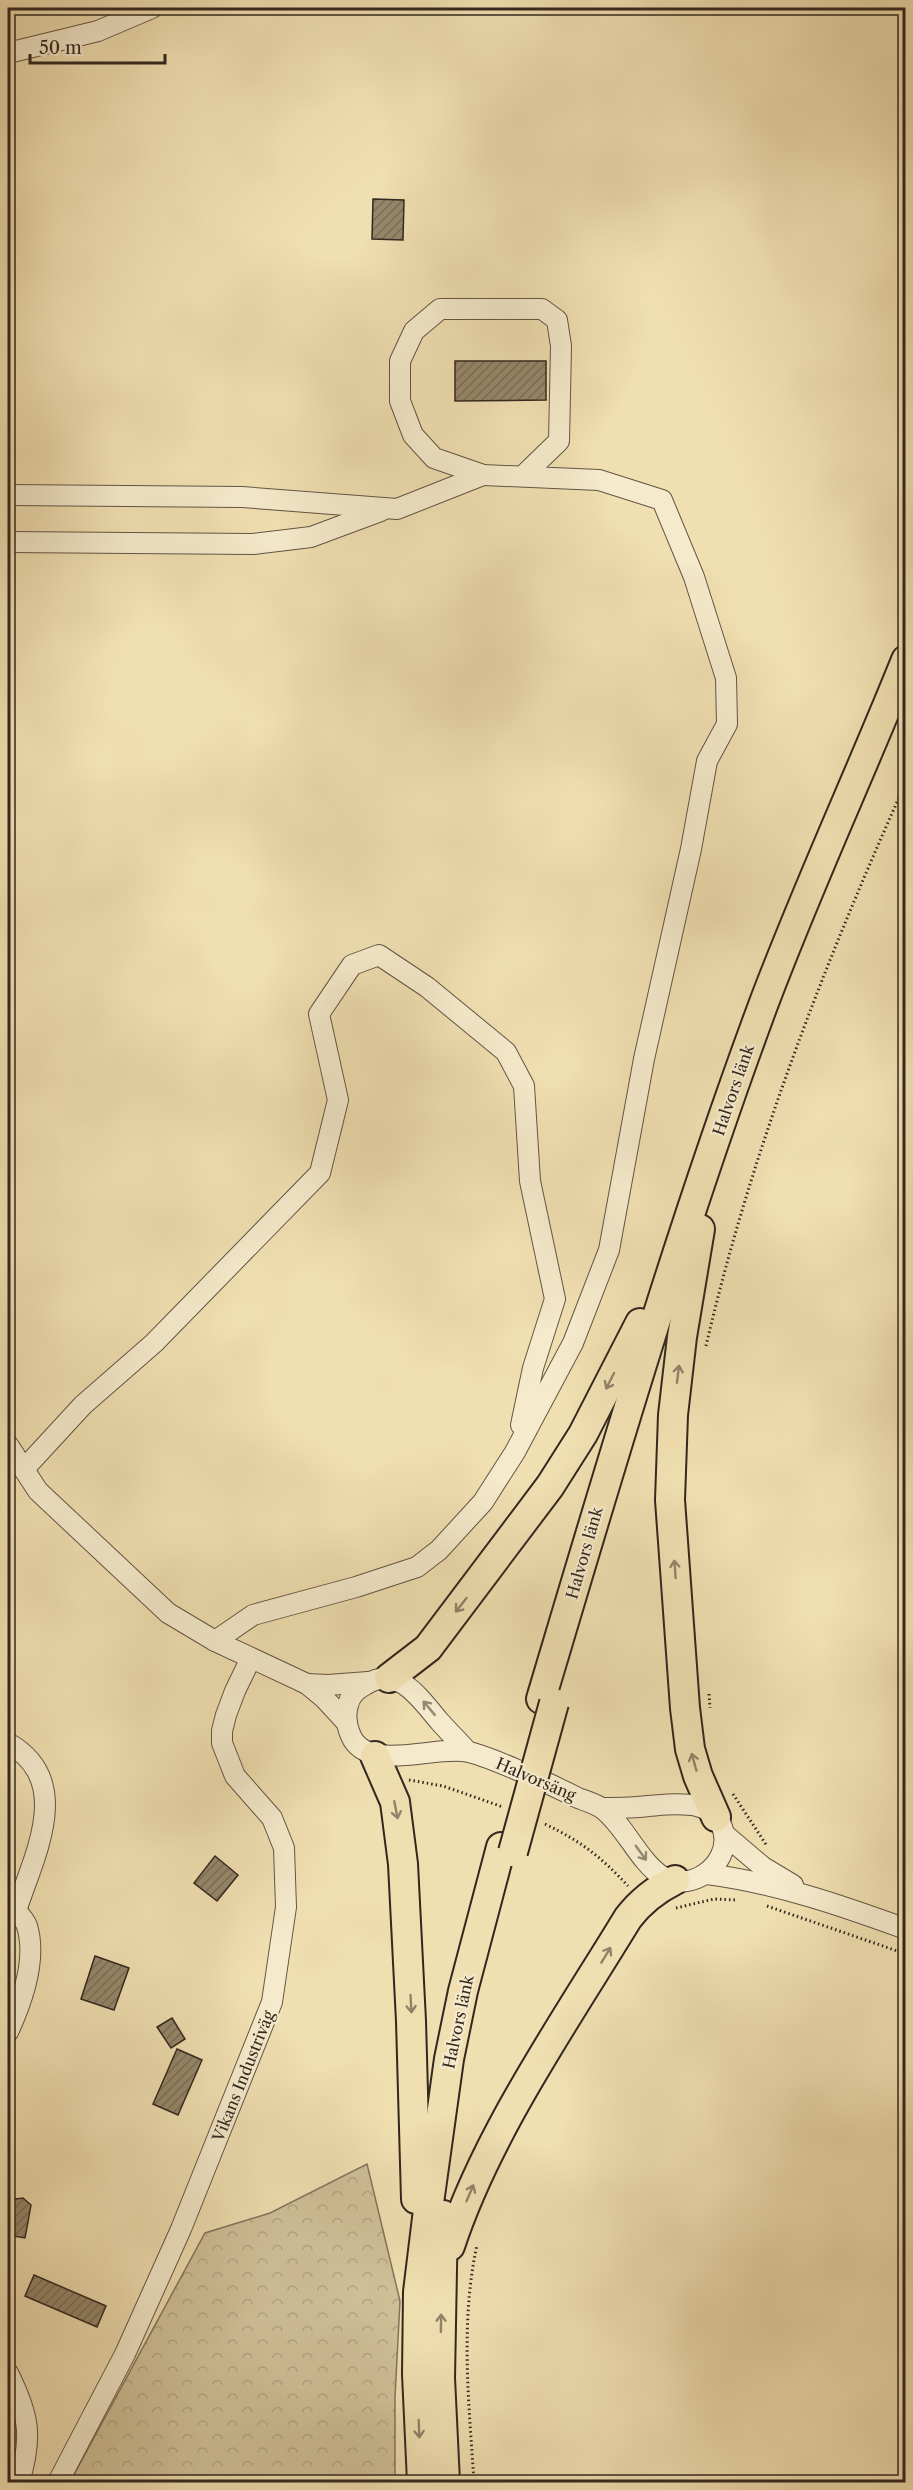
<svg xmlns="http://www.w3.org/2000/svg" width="913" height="2490" viewBox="0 0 913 2490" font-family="'Libre Caslon Text',serif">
  <defs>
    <pattern id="forest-crowns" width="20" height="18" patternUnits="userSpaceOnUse" patternTransform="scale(1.5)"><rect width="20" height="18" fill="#d0c098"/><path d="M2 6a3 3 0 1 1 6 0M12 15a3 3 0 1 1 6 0" fill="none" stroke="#b3a583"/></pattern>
    <pattern id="building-hatch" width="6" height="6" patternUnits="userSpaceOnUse" patternTransform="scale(1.5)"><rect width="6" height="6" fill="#95876b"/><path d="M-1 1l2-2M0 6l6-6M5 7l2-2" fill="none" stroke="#7a6e57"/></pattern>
  </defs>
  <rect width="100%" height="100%" fill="#f0dfb1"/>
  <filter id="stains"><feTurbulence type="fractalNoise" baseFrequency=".00333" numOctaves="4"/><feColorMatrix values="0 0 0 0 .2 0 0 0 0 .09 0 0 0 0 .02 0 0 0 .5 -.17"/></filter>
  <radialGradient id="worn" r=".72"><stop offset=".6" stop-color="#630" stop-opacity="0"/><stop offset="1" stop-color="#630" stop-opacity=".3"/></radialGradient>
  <path fill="url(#forest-crowns)" stroke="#82745c" stroke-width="1.5" d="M367,2164l33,137 -5,96v85h-325l135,-249 65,-20z"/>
  <g fill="url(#building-hatch)" stroke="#33271f" stroke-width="1.5">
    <path d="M373,199l31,1 -1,40 -31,-1z"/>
    <path d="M455,361h91v39l-91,1z"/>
    <path d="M215,1856l23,19 -21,26 -23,-18z"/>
    <path d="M95,1956l34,12 -15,42 -33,-11z"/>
    <path d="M172,2018l13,21 -14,9 -14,-21z"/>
    <path d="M177,2049l25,11 -24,55 -25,-11z"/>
    <path d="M23,2198l8,7 -6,33 -17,-3v-30l8,-6z"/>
    <path d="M34,2275l72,31 -9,21 -72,-31z"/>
  </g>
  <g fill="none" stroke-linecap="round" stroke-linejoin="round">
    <defs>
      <g id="minor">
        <path d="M8,53l90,-22 54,-23"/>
        <path d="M8,495l234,2 155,12 86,-34"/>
        <path d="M8,542l245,2 58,-7 70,-26"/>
        <path d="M8,1445l30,46 130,122 47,28 92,43 17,14 23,25"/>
        <path d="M24,1469l59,-64 71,-62 166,-170 18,-73 -19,-86 33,-49 27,-10 48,32 79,65 18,34 6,95 25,118 -22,69 -12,57"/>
        <path d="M215,1641l38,-26 103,-28 61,-20 22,-17 44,-48 32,-50 58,-109 36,-93 35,-191 47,-210 16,-88 20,-37 -1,-46 -32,-101 -32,-77 -63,-20 -116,-5 -49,-17 -21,-23 -13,-34v-40l14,-30 26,-22h102l15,11 4,26 -2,95 -35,34"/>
        <path d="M307,1684l21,1 40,-3"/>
        <path d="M8,1743c67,38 26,112 8,168"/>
        <path d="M468,1752c-9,-10 -19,-20 -28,-30 -19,-22 -42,-59 -75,-37 -8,4 -15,11 -17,20 -3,10 -1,22 3,31 17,38 86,8 118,16 20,5 41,15 60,23 17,7 33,15 49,23 8,3 18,6 25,11 23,18 36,53 60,68 28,16 66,-12 61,-43 -7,-37 -49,-30 -76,-28 -15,2 -30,2 -45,2"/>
        <path d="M724,1834l39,33 30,18"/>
        <path d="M707,1874c69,9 133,31 199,55"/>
        <path d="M8,1910l8,1c4,4 9,9 11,15 10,33 -5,76 -19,106"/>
        <path d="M8,2373c21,42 25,64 11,109"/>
        <path d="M58,2482l67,-128 56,-125 91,-227 14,-95 -2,-59 -12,-30 -37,-42 -13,-33v-12l4,-16 9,-24 15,-31"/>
      </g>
      <g id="highway">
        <path d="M700,1229l-18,108 -9,78 -3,85 15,208 5,41 8,27 18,41"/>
        <path d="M389,1678l39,-30 122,-162 33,-52 57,-111"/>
        <path d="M541,1699c69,-231 137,-464 221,-691 44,-118 97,-231 144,-348"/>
        <path d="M375,1756l20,46 8,62 8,157 5,178"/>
        <path d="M443,2215l-3,163 5,104"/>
        <path d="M450,2246c37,-113 116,-226 178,-328 13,-17 27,-28 47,-38"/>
        <path d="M422,2482l-5,-108 1,-82 10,-82 21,-151 14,-68 38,-144"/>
      </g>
    </defs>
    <use href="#minor" stroke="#625544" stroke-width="22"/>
    <use href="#highway" stroke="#33271f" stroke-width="32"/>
    <g stroke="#33271f" stroke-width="3" stroke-dasharray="1.5 3" stroke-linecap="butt">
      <path d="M706,1346c45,-194 118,-382 200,-564"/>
      <path d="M709,1694l1,14"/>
      <path d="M409,1780l34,6 60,21"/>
      <path d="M733,1794l34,52"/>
      <path d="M545,1824c37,18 55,32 83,62"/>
      <path d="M767,1906l139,48"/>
      <path d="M676,1908l38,-9 23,1"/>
      <path d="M474,2482c-5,-78 -14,-160 3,-237"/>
    </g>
    <use href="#minor" stroke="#f5eacc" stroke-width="20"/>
    <use href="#highway" stroke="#f0dfb1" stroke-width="28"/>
    <defs>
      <path id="highway-bridge" d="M513,1852l41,-149"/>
    </defs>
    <use href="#highway-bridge" stroke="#33271f" stroke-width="32" stroke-linecap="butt"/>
    <use href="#highway-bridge" stroke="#f0dfb1" stroke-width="28"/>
  </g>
  <defs><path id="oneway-shaft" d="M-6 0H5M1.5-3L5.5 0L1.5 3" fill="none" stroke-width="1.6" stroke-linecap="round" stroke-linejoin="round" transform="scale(1.5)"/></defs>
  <g stroke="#928368">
    <use href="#oneway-shaft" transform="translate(678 1374) rotate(-83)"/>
    <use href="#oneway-shaft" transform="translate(610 1381) rotate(117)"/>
    <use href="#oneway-shaft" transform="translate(675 1569) rotate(-94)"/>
    <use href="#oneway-shaft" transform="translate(461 1605) rotate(128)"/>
    <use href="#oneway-shaft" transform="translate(694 1762) rotate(-106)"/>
    <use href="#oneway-shaft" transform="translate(396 1810) rotate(79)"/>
    <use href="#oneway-shaft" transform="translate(606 1955) rotate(-59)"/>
    <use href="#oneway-shaft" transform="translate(411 2004) rotate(87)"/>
    <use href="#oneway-shaft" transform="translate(470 2193) rotate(-67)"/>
    <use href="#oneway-shaft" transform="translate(441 2323) rotate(-89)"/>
    <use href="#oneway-shaft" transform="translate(419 2429) rotate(88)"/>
  </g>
  <g stroke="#948876">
    <use href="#oneway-shaft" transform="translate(429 1708) rotate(-130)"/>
    <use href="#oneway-shaft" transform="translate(641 1853) rotate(54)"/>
  </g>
  <g text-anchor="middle" stroke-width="4.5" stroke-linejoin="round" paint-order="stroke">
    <g font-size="16" fill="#33271f" stroke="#f5eacc">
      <text transform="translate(733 1090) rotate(-71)" y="6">Halvors länk</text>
      <text transform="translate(584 1553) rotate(-74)" y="6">Halvors länk</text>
      <text transform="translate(536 1779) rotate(23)" y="6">Halvorsäng</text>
      <text transform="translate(458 2022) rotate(-78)" y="6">Halvors länk</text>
      <text transform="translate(243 2076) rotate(-68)" y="6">Vikans Industriväg</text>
    </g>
  </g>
  <rect width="913" height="2490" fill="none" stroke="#f0dfb1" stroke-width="30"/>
  <rect x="9" y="9" width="895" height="2472" fill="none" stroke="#33271f" stroke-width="3"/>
  <rect x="15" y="15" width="883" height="2460" fill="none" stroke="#33271f" stroke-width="1.5"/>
  <path d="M30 54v9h135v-9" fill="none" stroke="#33271f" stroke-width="3"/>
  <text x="39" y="54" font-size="18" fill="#33271f" stroke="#f5eacc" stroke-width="4.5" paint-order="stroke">50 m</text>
  <rect width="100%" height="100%" filter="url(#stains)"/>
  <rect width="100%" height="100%" fill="url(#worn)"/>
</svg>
